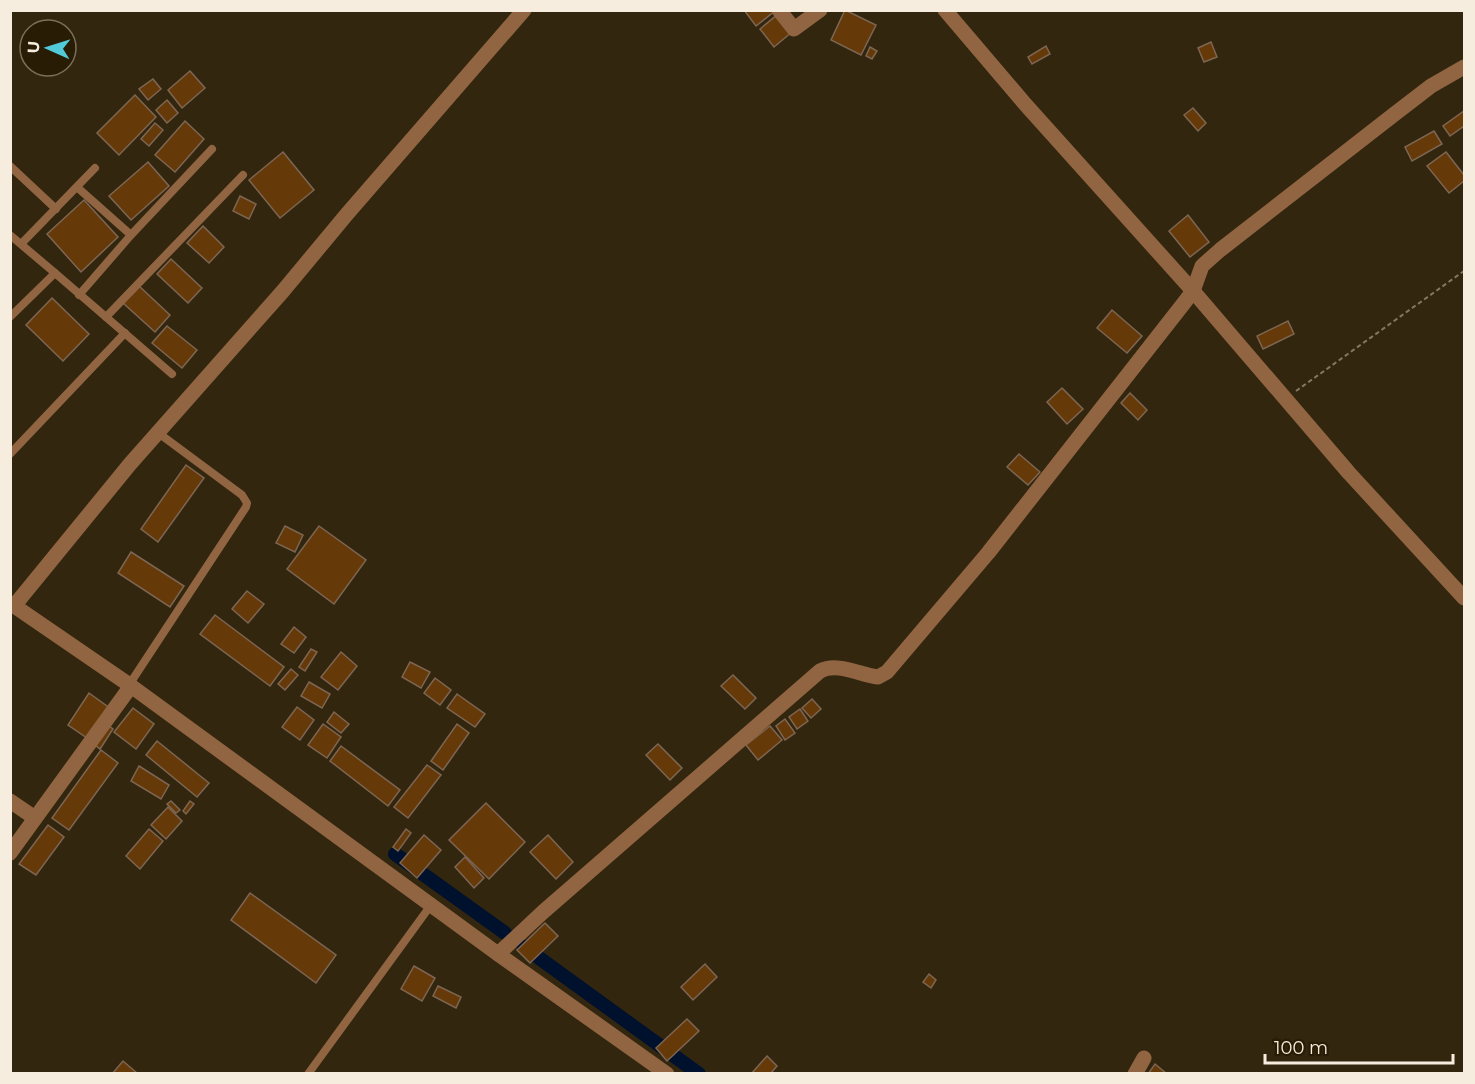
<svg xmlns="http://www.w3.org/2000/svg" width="1475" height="1084" viewBox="0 0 1475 1084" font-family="Montserrat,sans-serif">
  <rect width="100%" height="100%" fill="#33260f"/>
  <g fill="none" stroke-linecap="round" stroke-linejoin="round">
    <g stroke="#00112e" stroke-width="14">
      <path d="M395,854l110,79"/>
      <path d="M524,947l175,127"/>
    </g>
  </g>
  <g fill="#663909" stroke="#7d6653" stroke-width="1.5">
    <path d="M744,10h30l1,1 -19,15z"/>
    <path d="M845,10l31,15 -15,30 -30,-15z"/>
    <path d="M778,14l14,18 -18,15 -14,-18z"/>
    <path d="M1211,42l6,15 -13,5 -6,-14z"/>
    <path d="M1046,46l4,8 -18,10 -4,-7z"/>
    <path d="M870,47l7,4 -5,8 -6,-3z"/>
    <path d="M190,71l15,17 -23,20 -14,-18z"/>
    <path d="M153,79l8,10 -13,11 -9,-11z"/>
    <path d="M135,95l21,22 -37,38 -22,-22z"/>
    <path d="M167,100l11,13 -11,10 -11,-13z"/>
    <path d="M1193,108l13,15 -8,8 -14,-16z"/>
    <path d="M1464,111v15l-14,10 -7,-10z"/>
    <path d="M185,121l19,18 -29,33 -20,-17z"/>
    <path d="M155,123l8,7 -14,16 -8,-7z"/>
    <path d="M1434,131l8,13 -30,17 -7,-14z"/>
    <path d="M283,152l31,38 -34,28 -31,-38z"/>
    <path d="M1446,152l18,23v6l-15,12 -22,-27z"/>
    <path d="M148,162l21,24 -38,34 -22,-24z"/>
    <path d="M240,196l16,8 -7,15 -16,-8z"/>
    <path d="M84,200l34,37 -37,35 -34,-38z"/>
    <path d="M1188,215l21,27 -19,15 -21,-26z"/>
    <path d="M203,226l21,21 -15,16 -22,-20z"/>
    <path d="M171,259l31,29 -14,15 -31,-29z"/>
    <path d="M139,286l31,29 -15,17 -32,-29z"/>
    <path d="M52,298l37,36 -26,27 -37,-36z"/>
    <path d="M1112,310l30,26 -15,17 -30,-25z"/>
    <path d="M1288,321l6,13 -31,15 -6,-13z"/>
    <path d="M167,326l30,24 -15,18 -30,-25z"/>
    <path d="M1062,388l21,21 -16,15 -20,-22z"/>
    <path d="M1130,393l17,17 -9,10 -17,-17z"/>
    <path d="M1019,454l21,18 -12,13 -21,-18z"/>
    <path d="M186,465l18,13 -46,64 -17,-13z"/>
    <path d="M285,526l18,9 -8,17 -19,-9z"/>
    <path d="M319,526l47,34 -32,44 -47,-35z"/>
    <path d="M131,552l53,34 -14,21 -52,-34z"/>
    <path d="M247,591l17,13 -16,19 -16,-14z"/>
    <path d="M215,615l69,52 -14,19 -70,-52z"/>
    <path d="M294,627l12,10 -12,16 -13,-9z"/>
    <path d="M311,649l6,3 -12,19 -6,-4z"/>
    <path d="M341,652l16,14 -19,24 -17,-13z"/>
    <path d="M410,662l20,10 -9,16 -19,-11z"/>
    <path d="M291,669l7,6 -13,15 -7,-6z"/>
    <path d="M733,675l23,23 -11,11 -24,-23z"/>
    <path d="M435,678l16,12 -11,15 -16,-12z"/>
    <path d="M309,682l21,12 -8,14 -21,-12z"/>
    <path d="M89,693l22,16 -21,31 -22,-15z"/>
    <path d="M457,694l28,20 -10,13 -28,-19z"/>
    <path d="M812,699l9,10 -10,9 -9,-10z"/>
    <path d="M297,707l17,13 -14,20 -18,-13z"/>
    <path d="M133,708l21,16 -18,25 -22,-17z"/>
    <path d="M800,709l8,12 -11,8 -8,-12z"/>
    <path d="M334,712l15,12 -8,9 -14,-11z"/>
    <path d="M785,719l10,14 -10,7 -9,-14z"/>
    <path d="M106,724l7,5 -13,20 -7,-6z"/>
    <path d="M323,724l18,13 -14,21 -19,-13z"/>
    <path d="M457,724l12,9 -26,37 -12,-9z"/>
    <path d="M770,726l12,14 -24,20 -12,-15z"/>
    <path d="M157,741l52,42 -12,14 -51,-42z"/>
    <path d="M658,744l24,24 -12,12 -24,-25z"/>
    <path d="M341,746l59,44 -12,16 -58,-45z"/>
    <path d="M101,750l17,13 -49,67 -17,-12z"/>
    <path d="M427,765l14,10 -33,43 -14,-11z"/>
    <path d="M139,766l30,19 -8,14 -30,-18z"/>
    <path d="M171,801l9,9 -4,3 -9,-9z"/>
    <path d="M190,801l4,3 -8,10 -3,-3z"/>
    <path d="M486,803l39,39 -36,37 -40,-39z"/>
    <path d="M168,807l14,14 -16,18 -15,-14z"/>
    <path d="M48,825l16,12 -28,38 -17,-11z"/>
    <path d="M149,829l14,12 -23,28 -14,-13z"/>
    <path d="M406,829l5,4 -13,18 -5,-4z"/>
    <path d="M424,835l17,15 -24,28 -17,-15z"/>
    <path d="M548,835l25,27 -17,17 -26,-27z"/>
    <path d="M465,857l19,21 -10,10 -19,-21z"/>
    <path d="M250,893l86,62 -20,28 -85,-63z"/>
    <path d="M545,923l13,13 -28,27 -13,-13z"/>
    <path d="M705,964l12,13 -24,23 -12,-13z"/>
    <path d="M414,966l21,12 -13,23 -21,-12z"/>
    <path d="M929,974l7,6 -5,8 -8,-6z"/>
    <path d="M438,986l23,11 -5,11 -23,-12z"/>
    <path d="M687,1019l12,12 -32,30 -11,-13z"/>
    <path d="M767,1056l10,10 -7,8h-19z"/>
    <path d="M123,1061l15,13h-26z"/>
    <path d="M1155,1064l12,10h-19z"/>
  </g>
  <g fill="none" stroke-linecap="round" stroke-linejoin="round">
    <path stroke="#837865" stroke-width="2" stroke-dasharray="4.5 3" stroke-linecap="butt" d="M1296,391l168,-120"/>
    <g stroke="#916542" stroke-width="8">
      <path d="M10,166l46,43"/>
      <path d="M78,188l53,47"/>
      <path d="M10,235l45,38 -45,44"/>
      <path d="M22,243l73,-75"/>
      <path d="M55,273l117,101"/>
      <path d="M79,295l52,-60 81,-86"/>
      <path d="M106,317l137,-142"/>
      <path d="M10,454l115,-121"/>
      <path d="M129,685l117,-178 1,-4 -5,-8 -85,-63"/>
      <path d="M308,1074l123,-169"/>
    </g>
    <g stroke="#916542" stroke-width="15">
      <path d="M779,10l15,19 26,-19"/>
      <path d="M945,10l80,94 168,187 156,182 115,125"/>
      <path d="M10,603l121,83 367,268 169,120"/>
      <path d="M14,606l116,-142 153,-173 64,-77 177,-204"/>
      <path d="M10,801l25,17"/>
      <path d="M10,853l121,-167"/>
      <path d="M498,954l45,-42 277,-241c18,-9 40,4 58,6l9,-5 101,-119 196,-250 9,-12 9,-25 18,-16 172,-134 39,-30 33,-19"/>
      <path d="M1135,1074l9,-16"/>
    </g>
  </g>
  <rect width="1475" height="1084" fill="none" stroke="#f6eddf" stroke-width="24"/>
  <g transform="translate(48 48) rotate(273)"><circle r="28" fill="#291c05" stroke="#7b705c" stroke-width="1.5"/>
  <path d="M0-4.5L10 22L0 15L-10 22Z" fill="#52cbd9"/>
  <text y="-9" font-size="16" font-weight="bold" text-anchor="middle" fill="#f6eddf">U</text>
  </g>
  <path d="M1265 1054v9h188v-9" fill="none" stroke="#f6eddf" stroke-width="3"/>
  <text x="1274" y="1054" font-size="18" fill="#f6eddf" stroke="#291c05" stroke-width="4.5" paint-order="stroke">100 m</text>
</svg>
